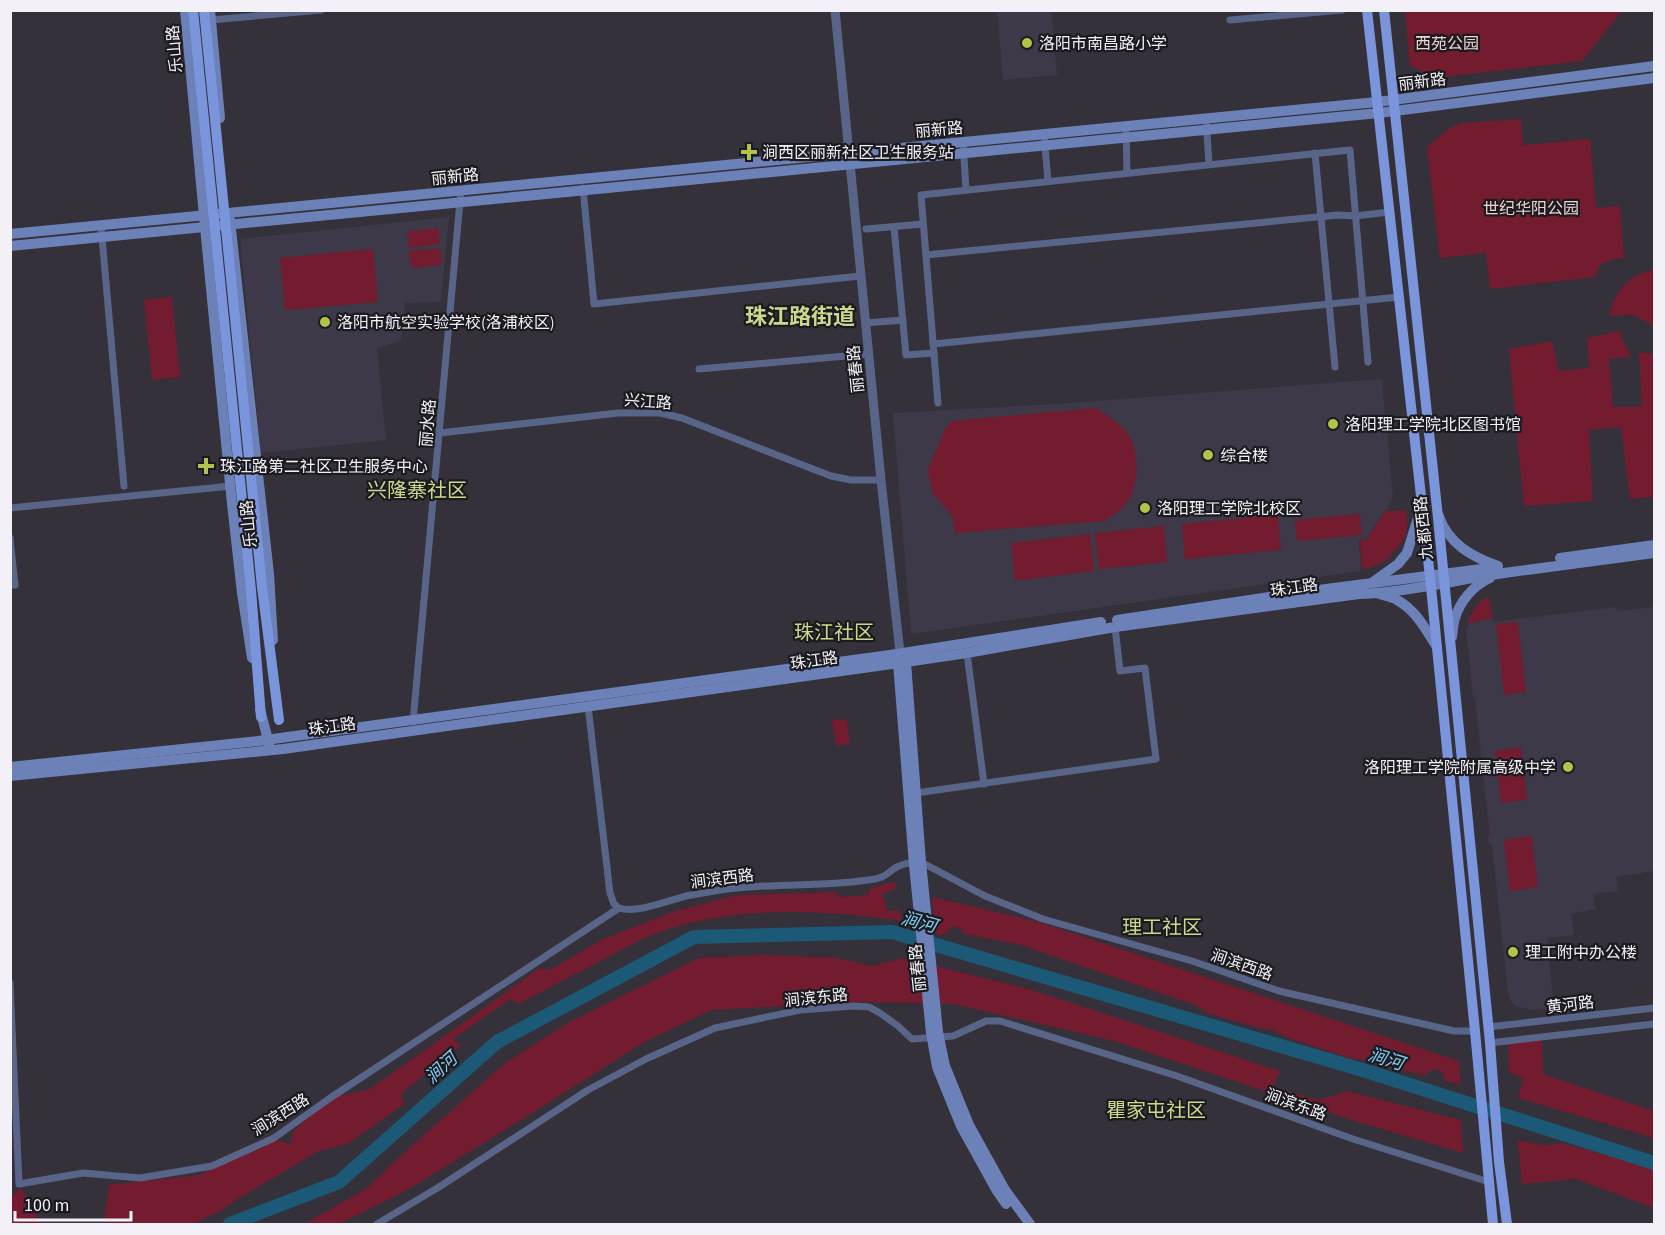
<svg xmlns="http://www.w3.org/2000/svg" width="1665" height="1235" viewBox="0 0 1665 1235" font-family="'Source Sans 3','Noto Sans SC',sans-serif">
  <rect width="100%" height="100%" fill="#34313a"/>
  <g fill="#3e3948">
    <path d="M997,11h54l6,64 -54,5z"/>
    <path d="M449,217l-8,85 -36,1 -4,38 -24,7 9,92 -125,13 -21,-214z"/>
    <path d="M1382,379l11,119 -2,1 -3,7 2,3 -5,1 -19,29 -7,1 2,30 -1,1 -449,63 -18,-221 164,-9z"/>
    <path d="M1489,597l4,25 123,-15 1,4 37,-4v264l-38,6 2,14 -25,3 2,15 -24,5 3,21 -27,3 7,70 -21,2 -18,-4 -5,-6 -2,-8 -16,-147h-3l-1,-8 2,-1 -15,-137 -2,-1 -7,-70 2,-1v-7l9,-15 4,-5z"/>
  </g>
  <g fill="#731c30">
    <path d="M1405,11v-1l217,1 -40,50 -148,17 -24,-13z"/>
    <path d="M1521,119l2,26 67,-6 6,69 24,-2 4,52 -10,1 -13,5 -6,13 -105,12 -4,-36 -46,5 -13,-111 24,-20 12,-4z"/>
    <path d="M438,228l2,16 -31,4 -2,-16z"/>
    <path d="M440,248l2,17 -31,3 -2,-17z"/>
    <path d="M373,249l5,53 -93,8 -5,-52z"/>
    <path d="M1654,270v56l-20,-11 -25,1c6,-25 20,-42 45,-46z"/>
    <path d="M172,297l8,80 -28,3 -8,-80z"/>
    <path d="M1619,331l12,26 -22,2 4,48 29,-1 -3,-54 15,2v143l-24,2 -9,-72 -32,3 4,71 -69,5 -15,-157 43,-8 7,30 30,-3 -2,-30z"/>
    <path d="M1096,408c12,8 28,17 35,31 9,19 8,51 -7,67 -5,6 -13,10 -19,15l-150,12 -2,-16 -21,-25 -4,-23 17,-40 7,-8z"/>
    <path d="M1406,510c1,8 3,16 0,24 -1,5 -5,9 -8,13 -10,13 -19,20 -36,22l-2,-28 7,-2 18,-28z"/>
    <path d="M1360,514l2,21 -65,6 -2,-21z"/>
    <path d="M1278,515l3,35 -96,9 -3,-35z"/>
    <path d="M1164,526l3,36 -68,7 -4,-36z"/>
    <path d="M1090,534l4,37 -79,10 -4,-38z"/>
    <path d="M1489,597l3,21 -24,6c3,-12 9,-23 21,-27z"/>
    <path d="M1518,622l8,70 -22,3 -8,-71z"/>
    <path d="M847,719l3,25 -14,2 -4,-26z"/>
    <path d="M1521,747l6,53 -26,3 -6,-52z"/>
    <path d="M1532,836l6,51 -28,4 -6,-51z"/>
    <path d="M895,882l1,7 -13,4 4,18 12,-1 3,11c-86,-12 -180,-17 -262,19 -14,7 -27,15 -41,22 -27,14 -54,28 -81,42l-8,-5 -57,40 8,6 -60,49 3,10 -56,40 -29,7 -80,47 -20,14 -27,12h-88l5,-39 91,-10 74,-37 16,7 3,-14 37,-33 40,-9 170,-121 10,2 53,-31 72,-28 62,-16 100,-3 1,5 30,-2 2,-7z"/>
    <path d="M932,897l107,25 420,139 2,24 -17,-5 -1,-8 -9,-3 -9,6 -31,-6 -13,-6 -32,-5 -58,-19 -20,-10 -12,-1 -52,-15 -12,-8 -174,-60 -56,-11 -4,-3 2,-2 -11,-3 -4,6 -7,3 -7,-2z"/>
    <path d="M766,955l72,3 34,8 30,-8 127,31 251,82 -7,16 46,13 28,-9 114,29 2,33 -102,-30 -247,-82 -160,-37 -90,-2 -152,8 -68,32 -110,70 -125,77 -70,35h-35l62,-35 41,-39 98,-87 66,-42 128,-63z"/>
    <path d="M1542,1040l1,34 111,37v27l-136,-40 5,-20 -14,-6 -1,-29z"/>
    <path d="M1518,1140c16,4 28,7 44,3l92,25v40l-78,-29 -54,5z"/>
    <path d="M22,1189l19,35h-30v-29z"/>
  </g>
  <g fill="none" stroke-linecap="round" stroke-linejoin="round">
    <path stroke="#1c5976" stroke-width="14" d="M230,1224l109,-42 158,-140 197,-105 198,-5 474,139 288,92"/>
    <g stroke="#586588" stroke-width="7">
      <path d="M211,20l110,-10"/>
      <path d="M1230,20l112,-10"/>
      <path d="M1206,118l3,46"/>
      <path d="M1126,126l1,47"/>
      <path d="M1044,134l4,47"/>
      <path d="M963,141l3,49"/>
      <path d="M1315,153l20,214"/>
      <path d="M583,188l11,116 266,-28"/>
      <path d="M101,226l23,260"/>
      <path d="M894,227l12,128 28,-2"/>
      <path d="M866,229l57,-5"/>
      <path d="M926,255l412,-40 17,1 34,-4"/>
      <path d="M865,323l38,-3"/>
      <path d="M933,344l466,-47"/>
      <path d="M699,369l169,-15"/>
      <path d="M938,403l-17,-208 429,-45 18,212"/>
      <path d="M440,433l178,-20h42l22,5 149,58 20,4h30"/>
      <path d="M10,508l221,-22"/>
      <path d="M10,538l5,47h-5"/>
      <path d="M967,653l17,131"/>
      <path d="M588,706l22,187 4,11 5,4"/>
      <path d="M413,722l48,-532"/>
      <path d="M916,793l240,-34 -11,-91 -25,3 -5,-44"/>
      <path d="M10,983l9,201 64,-11 57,5 72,-12 62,-28 56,-40 289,-190c20,6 51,-9 72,-13 15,-2 30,-6 46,-7 46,-5 92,-1 138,-9 13,-2 14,-9 24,-13 7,-3 15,-4 22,-4l64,34 58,23 149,42 87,30 175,40h21"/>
      <path d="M1488,1027l166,-19"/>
      <path d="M1490,1043l164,-19"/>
      <path d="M377,1224l62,-37 149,-97 58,-31 69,-31 85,-18 54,-4 15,1 11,6 18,13 14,13 41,-3 33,-15h14l177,55 176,63 136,43"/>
    </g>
    <path stroke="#586588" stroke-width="9" d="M835,10l46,470 19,173"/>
    <g stroke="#6c81b8" stroke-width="10">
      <path d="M185,10l20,217 27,277 10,89 10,65"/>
      <path d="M210,10l10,108"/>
      <path d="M230,220l39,354 4,66"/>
      <path d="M10,234l1367,-132 277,-36"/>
      <path d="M10,246l1369,-133 275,-35"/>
      <path d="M1439,516c9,28 34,41 59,50"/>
      <path d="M1560,558l94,-13"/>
      <path d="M1373,582l25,-18 9,-11 15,-48"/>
      <path d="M1379,594c6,2 13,3 18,6 19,10 29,30 40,47"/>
      <path d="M1117,620l186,-28 194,-25"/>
      <path d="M1452,637c1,-6 1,-13 3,-19 5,-17 19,-33 35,-40"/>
      <path d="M899,656l-1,7 16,202 17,168 6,34 24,59 36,65 9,13"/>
      <path d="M902,656l4,6 15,200 17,170 7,34 24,59 36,65 25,34"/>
      <path d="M260,709l9,35"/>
      <path d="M10,767l248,-26 632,-86 211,-33"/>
      <path d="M10,776l273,-27 623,-87 61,-9 148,-26 244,-33c49,-2 97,-14 145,-21 50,-7 100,-13 150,-20"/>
    </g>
    <g stroke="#7b95dc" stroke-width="10">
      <path d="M1367,10l63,567 45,454 18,193"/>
      <path d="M1384,10l53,498 53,535 9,119 8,62"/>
      <path d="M262,587l17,133"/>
      <path d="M251,590l10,127"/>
    </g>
    <g stroke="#7b95dc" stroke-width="10">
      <path d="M193,10l58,580"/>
      <path d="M204,10l58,577"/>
    </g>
  </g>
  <g fill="#b3c24b" stroke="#1b1a1e" stroke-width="2">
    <circle cx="1027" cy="43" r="6"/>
    <path d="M746 143h6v6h6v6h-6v6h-6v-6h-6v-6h6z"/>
    <circle cx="325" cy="322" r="6"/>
    <circle cx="1333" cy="424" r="6"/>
    <circle cx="1208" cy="455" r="6"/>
    <path d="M203 457h6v6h6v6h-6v6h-6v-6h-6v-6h6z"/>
    <circle cx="1145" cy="508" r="6"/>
    <circle cx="1568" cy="767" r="6"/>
    <circle cx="1513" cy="952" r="6"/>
  </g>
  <g text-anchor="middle" stroke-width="4.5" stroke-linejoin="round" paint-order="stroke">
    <g font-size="16" fill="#f3f1f7" stroke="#1b1a1e" text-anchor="start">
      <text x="1039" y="49">洛阳市南昌路小学</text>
      <text x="762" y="158">涧西区丽新社区卫生服务站</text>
      <text x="337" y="328">洛阳市航空实验学校(洛浦校区)</text>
      <text x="1345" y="430">洛阳理工学院北区图书馆</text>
      <text x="1220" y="461">综合楼</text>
      <text x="220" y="472">珠江路第二社区卫生服务中心</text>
      <text x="1157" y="514">洛阳理工学院北校区</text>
      <text x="1556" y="773" text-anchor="end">洛阳理工学院附属高级中学</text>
      <text x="1525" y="958">理工附中办公楼</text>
    </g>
    <g font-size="16" fill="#eed2d4" stroke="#1b1a1e">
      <text x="1447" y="49">西苑公园</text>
      <text x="1531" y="214">世纪华阳公园</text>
    </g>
    <g font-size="16" fill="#f3f1f7" stroke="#1b1a1e">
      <text transform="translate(174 49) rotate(-95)" y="6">乐山路</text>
      <text transform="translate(1422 81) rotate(-7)" y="6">丽新路</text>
      <text transform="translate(939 129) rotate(-5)" y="6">丽新路</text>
      <text transform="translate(455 176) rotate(-6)" y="6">丽新路</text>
      <text transform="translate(855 369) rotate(-96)" y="6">丽春路</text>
      <text transform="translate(648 401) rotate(4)" y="6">兴江路</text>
      <text transform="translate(427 423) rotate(-85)" y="6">丽水路</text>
      <text transform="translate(248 524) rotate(-96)" y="6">乐山路</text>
      <text transform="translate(1423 528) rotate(-96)" y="6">九都西路</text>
      <text transform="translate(1294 587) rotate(-8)" y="6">珠江路</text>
      <text transform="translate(814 660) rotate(-8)" y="6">珠江路</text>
      <text transform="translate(332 726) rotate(-8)" y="6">珠江路</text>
      <text transform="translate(722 878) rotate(-7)" y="6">涧滨西路</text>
      <text transform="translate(1242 964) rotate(19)" y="6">涧滨西路</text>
      <text transform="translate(917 968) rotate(-96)" y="6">丽春路</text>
      <text transform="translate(816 997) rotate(-6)" y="6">涧滨东路</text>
      <text transform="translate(1570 1004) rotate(-7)" y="6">黄河路</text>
      <text transform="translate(1296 1104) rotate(20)" y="6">涧滨东路</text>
      <text transform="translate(280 1114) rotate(-32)" y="6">涧滨西路</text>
    </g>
    <g font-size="18" font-style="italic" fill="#81cdf6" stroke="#1b1a1e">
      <text transform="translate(919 922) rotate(15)" y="6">涧河</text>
      <text transform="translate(1386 1059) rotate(17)" y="6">涧河</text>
      <text transform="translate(441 1068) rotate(-42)" y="6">涧河</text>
    </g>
    <g font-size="20" fill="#ccd88b" stroke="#1b1a1e">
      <text x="417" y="497">兴隆寨社区</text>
      <text x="834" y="639">珠江社区</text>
      <text x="1162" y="934">理工社区</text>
      <text x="1156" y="1117">瞿家屯社区</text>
    </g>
    <g font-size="22" font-weight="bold" fill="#ccd88b" stroke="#1b1a1e">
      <text x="800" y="324">珠江路街道</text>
    </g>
  </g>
  <rect width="1665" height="1235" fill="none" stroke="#f3f1f7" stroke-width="24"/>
  <path d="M15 1211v9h116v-9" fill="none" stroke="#f3f1f7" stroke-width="3"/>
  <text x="24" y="1211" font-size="18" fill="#f3f1f7" stroke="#1b1a1e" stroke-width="4.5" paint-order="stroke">100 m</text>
</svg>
